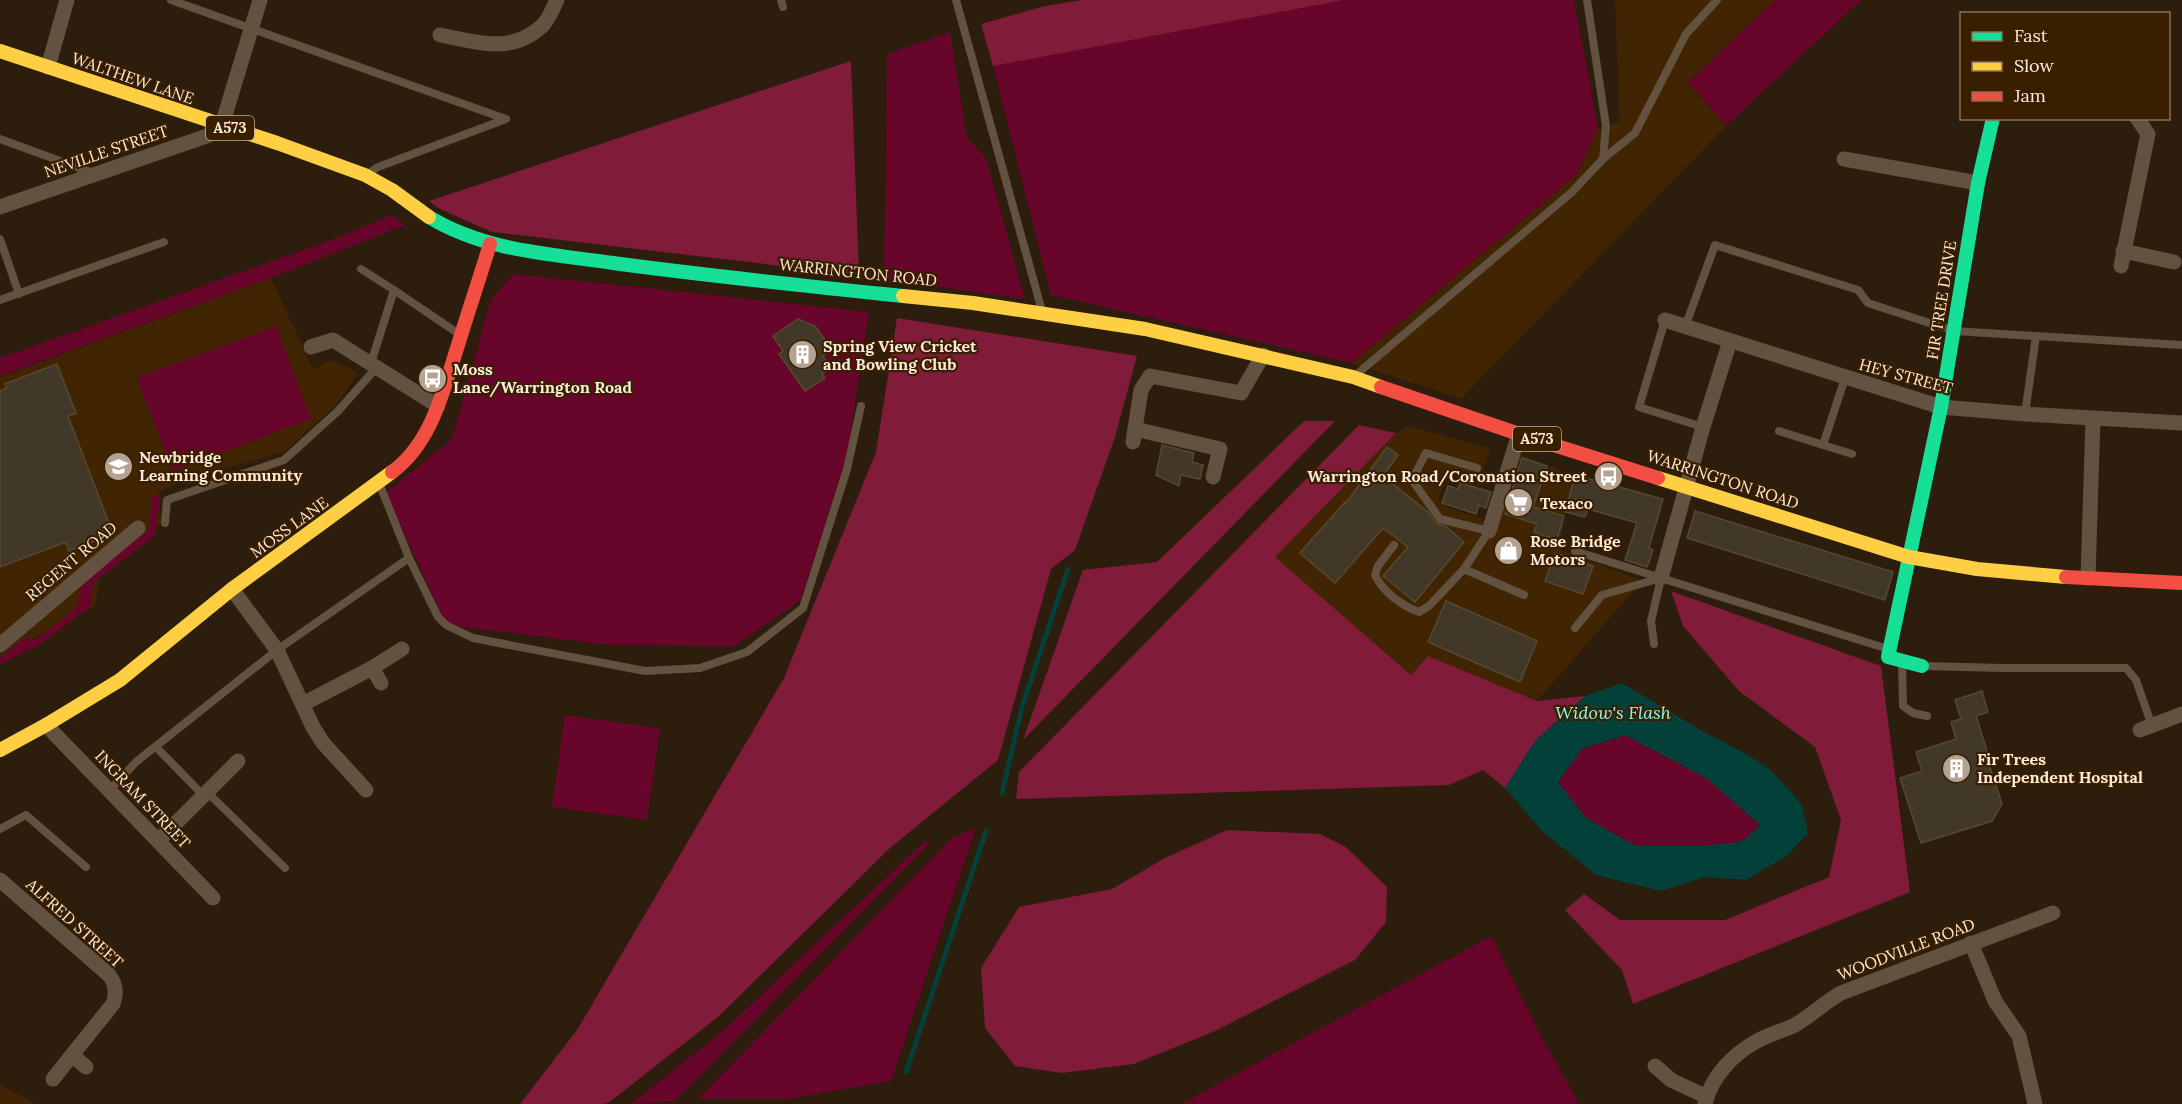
<svg xmlns="http://www.w3.org/2000/svg" width="2182" height="1104" viewBox="0 0 2182 1104" font-family="Lora,serif">
  <rect width="100%" height="100%" fill="#2c1d0d"/>
  <g fill="#412502">
    <path d="M1615,0h160l-87,81 38,45 -265,273 -109,-36 225,-189 21,-46 22,-7z"/>
    <path d="M271,278l42,91 18,-9 27,13 -21,31 -53,48 -97,27 -28,13 2,31 -61,55 -5,28 -95,51v-280z"/>
    <path d="M1407,426l83,22 -10,34 -32,-11 -10,30 11,7 44,14 25,-68 54,21 -13,74 83,32 -105,120 -109,-45 -17,19 -137,-118 122,-124z"/>
    <path d="M0,1084l36,20h-36z"/>
  </g>
  <g fill="#68052a">
    <path d="M1344,0h230l24,128 -21,46 -225,189 -301,-68 -58,-229z"/>
    <path d="M1775,0h86l-135,126 -38,-44z"/>
    <path d="M950,32l17,106 19,20 39,141 -141,-20 3,-225z"/>
    <path d="M391,215l15,10 -135,53 -271,98v-18l334,-119z"/>
    <path d="M514,274l355,38 -22,144 -47,145 -66,45 -123,-1 -165,-20 -60,-132 66,-54 39,-140z"/>
    <path d="M276,326l35,93 -138,52 -36,-93z"/>
    <path d="M161,493l-6,43 -61,46 -4,25 -52,39 -38,18v-6l25,-21 11,3 41,-33 4,-25 67,-51 4,-34z"/>
    <path d="M565,715l95,13 -13,92 -95,-13z"/>
    <path d="M1625,735l81,43 54,46 -17,18 -45,4h-62l-50,-28 -29,-35 25,-34z"/>
    <path d="M976,828l-85,253 -103,18h-90l255,-262z"/>
    <path d="M925,841l6,1 -256,259 -44,3 92,-73z"/>
    <path d="M1491,936l52,104 36,64h-398z"/>
  </g>
  <g fill="#801b39">
    <path d="M1082,0h262l-351,66 -12,-42 64,-18z"/>
    <path d="M851,61l8,214 -367,-43 -52,-23 -11,-8z"/>
    <path d="M897,318l240,38 -22,81 -40,113 -24,19 -53,191 -108,88 -171,168 -108,85 -7,3h-84l57,-74 207,-352 92,-226z"/>
    <path d="M1304,421h31l-312,319 60,-170 74,-8z"/>
    <path d="M1359,425l37,8 -121,124 136,118 17,-19 109,45 48,-5 -50,45 -30,47 -22,-18 -34,15 -433,14 3,-27z"/>
    <path d="M1671,591l210,75 29,226 -277,112 -11,-34 -57,-60 19,-16 36,26h105l104,-43 12,-57 -26,-73 -76,-56 -56,-65z"/>
    <path d="M1227,830l93,4 26,13 41,40 -1,35 -31,38 -140,71 -81,33 -72,9 -47,-7 -30,-38 -4,-60 38,-61 93,-18 53,-31z"/>
  </g>
  <path fill="#04403a" fill-rule="evenodd" d="M1622,683l80,48 43,22 26,17 31,35 6,28 -21,23 -41,24 -41,-3 -44,14 -65,-16 -53,-43 -38,-44 30,-47 50,-45zM1625,735l81,43 54,47 -18,17 -44,4h-62l-50,-28 -28,-36 24,-33z"/>
  <g fill="none" stroke-linecap="round" stroke-linejoin="round">
    <g stroke="#04403a" stroke-width="5">
      <path d="M1002,793l20,-86 46,-138"/>
      <path d="M906,1072l80,-241"/>
    </g>
  </g>
  <g fill="#423828" stroke="#554931" stroke-width="1.5">
    <path d="M798,319l17,7 17,23 -9,7 8,12 -9,6 3,4 -20,13 -26,-37 4,-3 -10,-15z"/>
    <path d="M57,364l19,49 -8,3 45,118 -44,17 -3,-9 -66,25v-176l7,-3 -2,-4z"/>
    <path d="M1162,445l32,8 -2,9 11,3 -3,14 -19,-4 -2,11 -23,-11z"/>
    <path d="M1387,447l11,8 -15,21 45,36 8,11 9,3 19,16 -49,60 -32,-26 25,-29 -25,-19 -48,55 -35,-30 45,-51 1,1z"/>
    <path d="M1522,458l25,8 -14,41 31,9 -7,23 -23,-6 3,-9 -32,-10z"/>
    <path d="M1575,475l88,24 -14,49 4,2 -6,17 -22,-7 12,-37 -49,-14 -3,8 -20,-5z"/>
    <path d="M1460,483l31,9 -5,16 -7,-3 -3,9 -34,-11 6,-17 10,3z"/>
    <path d="M1695,511l198,61 -8,28 -198,-62z"/>
    <path d="M1555,553l38,13 -10,28 -38,-13z"/>
    <path d="M1446,601l91,40 -17,41 -92,-40z"/>
    <path d="M1982,691l6,21 -12,4 15,47 -2,1 13,40 -10,17 -71,22 -21,-65 22,-7 -6,-19 40,-13 -5,-17 10,-3 -6,-19z"/>
  </g>
  <g fill="none" stroke-linecap="round" stroke-linejoin="round">
    <g stroke="#63523f" stroke-width="8">
      <path d="M171,0l335,119 -128,48 -9,6"/>
      <path d="M781,0l2,7"/>
      <path d="M956,0l86,311"/>
      <path d="M0,139l93,34"/>
      <path d="M1603,159l32,-26 51,-99 31,-34"/>
      <path d="M0,239l19,55"/>
      <path d="M361,269l33,21"/>
      <path d="M0,300l164,-58"/>
      <path d="M1665,320l-26,87 64,20"/>
      <path d="M1685,327l30,-82 143,45 10,13 86,28 228,14"/>
      <path d="M371,363l23,-73 65,44"/>
      <path d="M1357,374l215,-182 31,-33 3,-33 -19,-126"/>
      <path d="M2025,414l11,-78"/>
      <path d="M1779,431l73,23"/>
      <path d="M1823,445l22,-67"/>
      <path d="M1477,468l-51,-15 -14,27 28,39 49,12 -25,38 60,26"/>
      <path d="M165,523l2,-23 117,-40 54,-49 39,-44"/>
      <path d="M1394,545l-16,21 -3,9c8,17 27,31 44,37l10,-6 35,-37"/>
      <path d="M1575,551l313,98"/>
      <path d="M409,558l29,59 8,8 27,13 172,33 55,-3 47,-16 56,-44 44,-139 14,-63"/>
      <path d="M1575,628l27,-33 59,-17 -10,43 3,23"/>
      <path d="M1902,662l1,44 10,7 14,3"/>
      <path d="M1923,666l80,2h123l10,12 16,46"/>
      <path d="M156,747l47,48"/>
      <path d="M109,791l27,-29 141,-112 132,-92 -30,-75"/>
      <path d="M207,792l78,76"/>
      <path d="M0,829l26,-14 60,52"/>
    </g>
    <g stroke="#63523f" stroke-width="15">
      <path d="M440,35c37,7 72,20 103,-10 6,-6 10,-17 14,-25"/>
      <path d="M48,67l19,-67"/>
      <path d="M1844,159l134,24"/>
      <path d="M0,207l207,-71 15,-11 38,-125"/>
      <path d="M2123,251l51,11"/>
      <path d="M2121,266l27,-132 -11,-16"/>
      <path d="M1665,320l276,87 84,7 157,9"/>
      <path d="M311,347l22,-7 105,66"/>
      <path d="M1135,429l85,20 -7,28"/>
      <path d="M1133,442l8,-52 9,-14 91,17 22,-38"/>
      <path d="M1489,531l30,-97"/>
      <path d="M1661,578l42,-151 27,-86"/>
      <path d="M2088,578l5,-159"/>
      <path d="M232,589l45,61 36,77 10,16 43,47"/>
      <path d="M0,645l138,-117"/>
      <path d="M381,683l-9,-15 30,-19"/>
      <path d="M303,704l69,-36"/>
      <path d="M46,725l167,173"/>
      <path d="M2140,730l42,-16"/>
      <path d="M158,841l80,-80"/>
      <path d="M0,880l109,95c7,9 8,18 4,29l-41,51"/>
      <path d="M1971,943l24,58 24,35 16,68"/>
      <path d="M1655,1066l16,14 36,17"/>
      <path d="M53,1079l19,-24 14,12"/>
      <path d="M1705,1104c6,-27 28,-50 52,-63 12,-7 26,-10 38,-16 17,-10 30,-23 46,-32l212,-80"/>
    </g>
    <g stroke="#16e098" stroke-width="14">
      <path d="M429,217c56,34 121,37 184,46 96,13 193,23 290,33"/>
      <path d="M1922,666l-34,-9 53,-250 37,-224 15,-65"/>
    </g>
    <g stroke="#ffcf43" stroke-width="14">
      <path d="M0,51l277,92 88,32 27,15 37,27"/>
      <path d="M903,296l70,7 172,26 208,48 28,10"/>
      <path d="M1658,478l251,79 68,12 89,8"/>
      <path d="M0,750l46,-25 74,-45 112,-91 160,-117"/>
    </g>
    <g stroke="#f24e42" stroke-width="14">
      <path d="M1381,387l138,47 139,44"/>
      <path d="M392,472c41,-30 52,-85 67,-130 10,-33 21,-65 31,-98"/>
      <path d="M2066,577l116,6"/>
    </g>
  </g>
  <defs>
    <symbol id="building-disc" viewBox="-11 -11 22 22"><circle r="9.5" fill="#b4a392" stroke="#391e00"/><path d="M-4-6H4V6H1V3H-1V6H-4ZM-2.5-4.3h1.7v1.8h-1.7ZM.8-4.3h1.7v1.8H.8ZM-2.5-1h1.7V.8h-1.7ZM.8-1h1.7V.8H.8Z" fill="#fff"/></symbol>
    <symbol id="bus-disc" viewBox="-11 -11 22 22"><circle r="9.5" fill="#b4a392" stroke="#391e00"/><path d="M-5-6H5V4H4V6H2V4H-2V6H-4V4H-5ZM-3.5-4V0h7V-4ZM-3.5 1.2v1.5H-2V1.2ZM2 1.2v1.5H3.5V1.2Z" fill="#fff"/></symbol>
    <symbol id="school-disc" viewBox="-11 -11 22 22"><circle r="9.5" fill="#b4a392" stroke="#391e00"/><path d="M0-5L7-2L0 1L-7-2ZM-4 1L0 2.5L4 1V4Q0 6-4 4Z" fill="#fff"/></symbol>
    <symbol id="supermarket-disc" viewBox="-11 -11 22 22"><circle r="9.5" fill="#b4a392" stroke="#391e00"/><path d="M-6-5.5h2.5l.6 2H6L4.5 2H-2.5L-4.4-4H-6ZM-1.5 3.2a1.3 1.3 0 1 0 .1 0ZM3 3.2a1.3 1.3 0 1 0 .1 0Z" fill="#fff"/></symbol>
    <symbol id="shop-disc" viewBox="-11 -11 22 22"><circle r="9.5" fill="#b4a392" stroke="#391e00"/><path d="M-5-2.5h2.3a2.7 3.5 0 0 1 5.4 0H5L5.5 6h-11ZM-1.5-2.5h3a1.5 2.3 0 0 0-3 0Z" fill="#fff"/></symbol>
  </defs>
  <g fill-rule="evenodd">
    <use href="#building-disc" x="786" y="338" width="33" height="33"/>
    <use href="#bus-disc" x="416" y="362" width="33" height="33"/>
    <use href="#school-disc" x="102" y="450" width="33" height="33"/>
    <use href="#bus-disc" x="1592" y="460" width="33" height="33"/>
    <use href="#supermarket-disc" x="1502" y="486" width="33" height="33"/>
    <use href="#shop-disc" x="1492" y="534" width="33" height="33"/>
    <use href="#building-disc" x="1940" y="752" width="33" height="33"/>
  </g>
  <g text-anchor="middle" stroke-width="4.5" stroke-linejoin="round" paint-order="stroke">
    <g fill="#391e00" stroke="#c2ae98" stroke-width="1.5">
      <rect x="206" y="116" width="48" height="24" rx="4.5"/>
      <rect x="1513" y="427" width="48" height="24" rx="4.5"/>
    </g>
    <g font-size="15" font-weight="bold" fill="#fdebd9">
      <text x="230" y="133">A573</text>
      <text x="1537" y="444">A573</text>
    </g>
    <g font-size="16" fill="#fdebd9" stroke="#391e00">
      <text transform="translate(133 78) rotate(19)" y="6">WALTHEW LANE</text>
      <text transform="translate(106 151) rotate(-19)" y="6">NEVILLE STREET</text>
      <text transform="translate(858 272) rotate(6)" y="6">WARRINGTON ROAD</text>
      <text transform="translate(1941 300) rotate(-81)" y="6">FIR TREE DRIVE</text>
      <text transform="translate(1906 376) rotate(15)" y="6">HEY STREET</text>
      <text transform="translate(1723 479) rotate(18)" y="6">WARRINGTON ROAD</text>
      <text transform="translate(289 527) rotate(-36)" y="6">MOSS LANE</text>
      <text transform="translate(71 561) rotate(-40)" y="6">REGENT ROAD</text>
      <text transform="translate(143 799) rotate(46)" y="6">INGRAM STREET</text>
      <text transform="translate(75 923) rotate(42)" y="6">ALFRED STREET</text>
      <text transform="translate(1906 949) rotate(-21)" y="6">WOODVILLE ROAD</text>
    </g>
    <g font-size="16" font-weight="bold" fill="#fdebd9" stroke="#391e00" text-anchor="start">
      <text x="823" y="352">Spring View Cricket<tspan x="823" dy="18">and Bowling Club</tspan></text>
      <text x="453" y="375">Moss<tspan x="453" dy="18">Lane/Warrington Road</tspan></text>
      <text x="139" y="463">Newbridge<tspan x="139" dy="18">Learning Community</tspan></text>
      <text x="1587" y="482" text-anchor="end">Warrington Road/Coronation Street</text>
      <text x="1540" y="509">Texaco</text>
      <text x="1530" y="547">Rose Bridge<tspan x="1530" dy="18">Motors</tspan></text>
      <text x="1977" y="765">Fir Trees<tspan x="1977" dy="18">Independent Hospital</tspan></text>
    </g>
    <g font-size="18" font-style="italic" fill="#87fbf0" stroke="#391e00">
      <text x="1613" y="719">Widow's Flash</text>
    </g>
  </g>
  <rect x="1960" y="12" width="210" height="108" fill="#391e00" stroke="#877057" stroke-width="1.5"/>
  <rect x="1972" y="32" width="30" height="9" fill="#16e098" stroke="#877057" stroke-width="1.5"/>
  <text x="2014" y="42" font-size="18" fill="#fdebd9">Fast</text>
  <rect x="1972" y="62" width="30" height="9" fill="#ffcf43" stroke="#877057" stroke-width="1.5"/>
  <text x="2014" y="72" font-size="18" fill="#fdebd9">Slow</text>
  <rect x="1972" y="92" width="30" height="9" fill="#f24e42" stroke="#877057" stroke-width="1.5"/>
  <text x="2014" y="102" font-size="18" fill="#fdebd9">Jam</text>
</svg>
